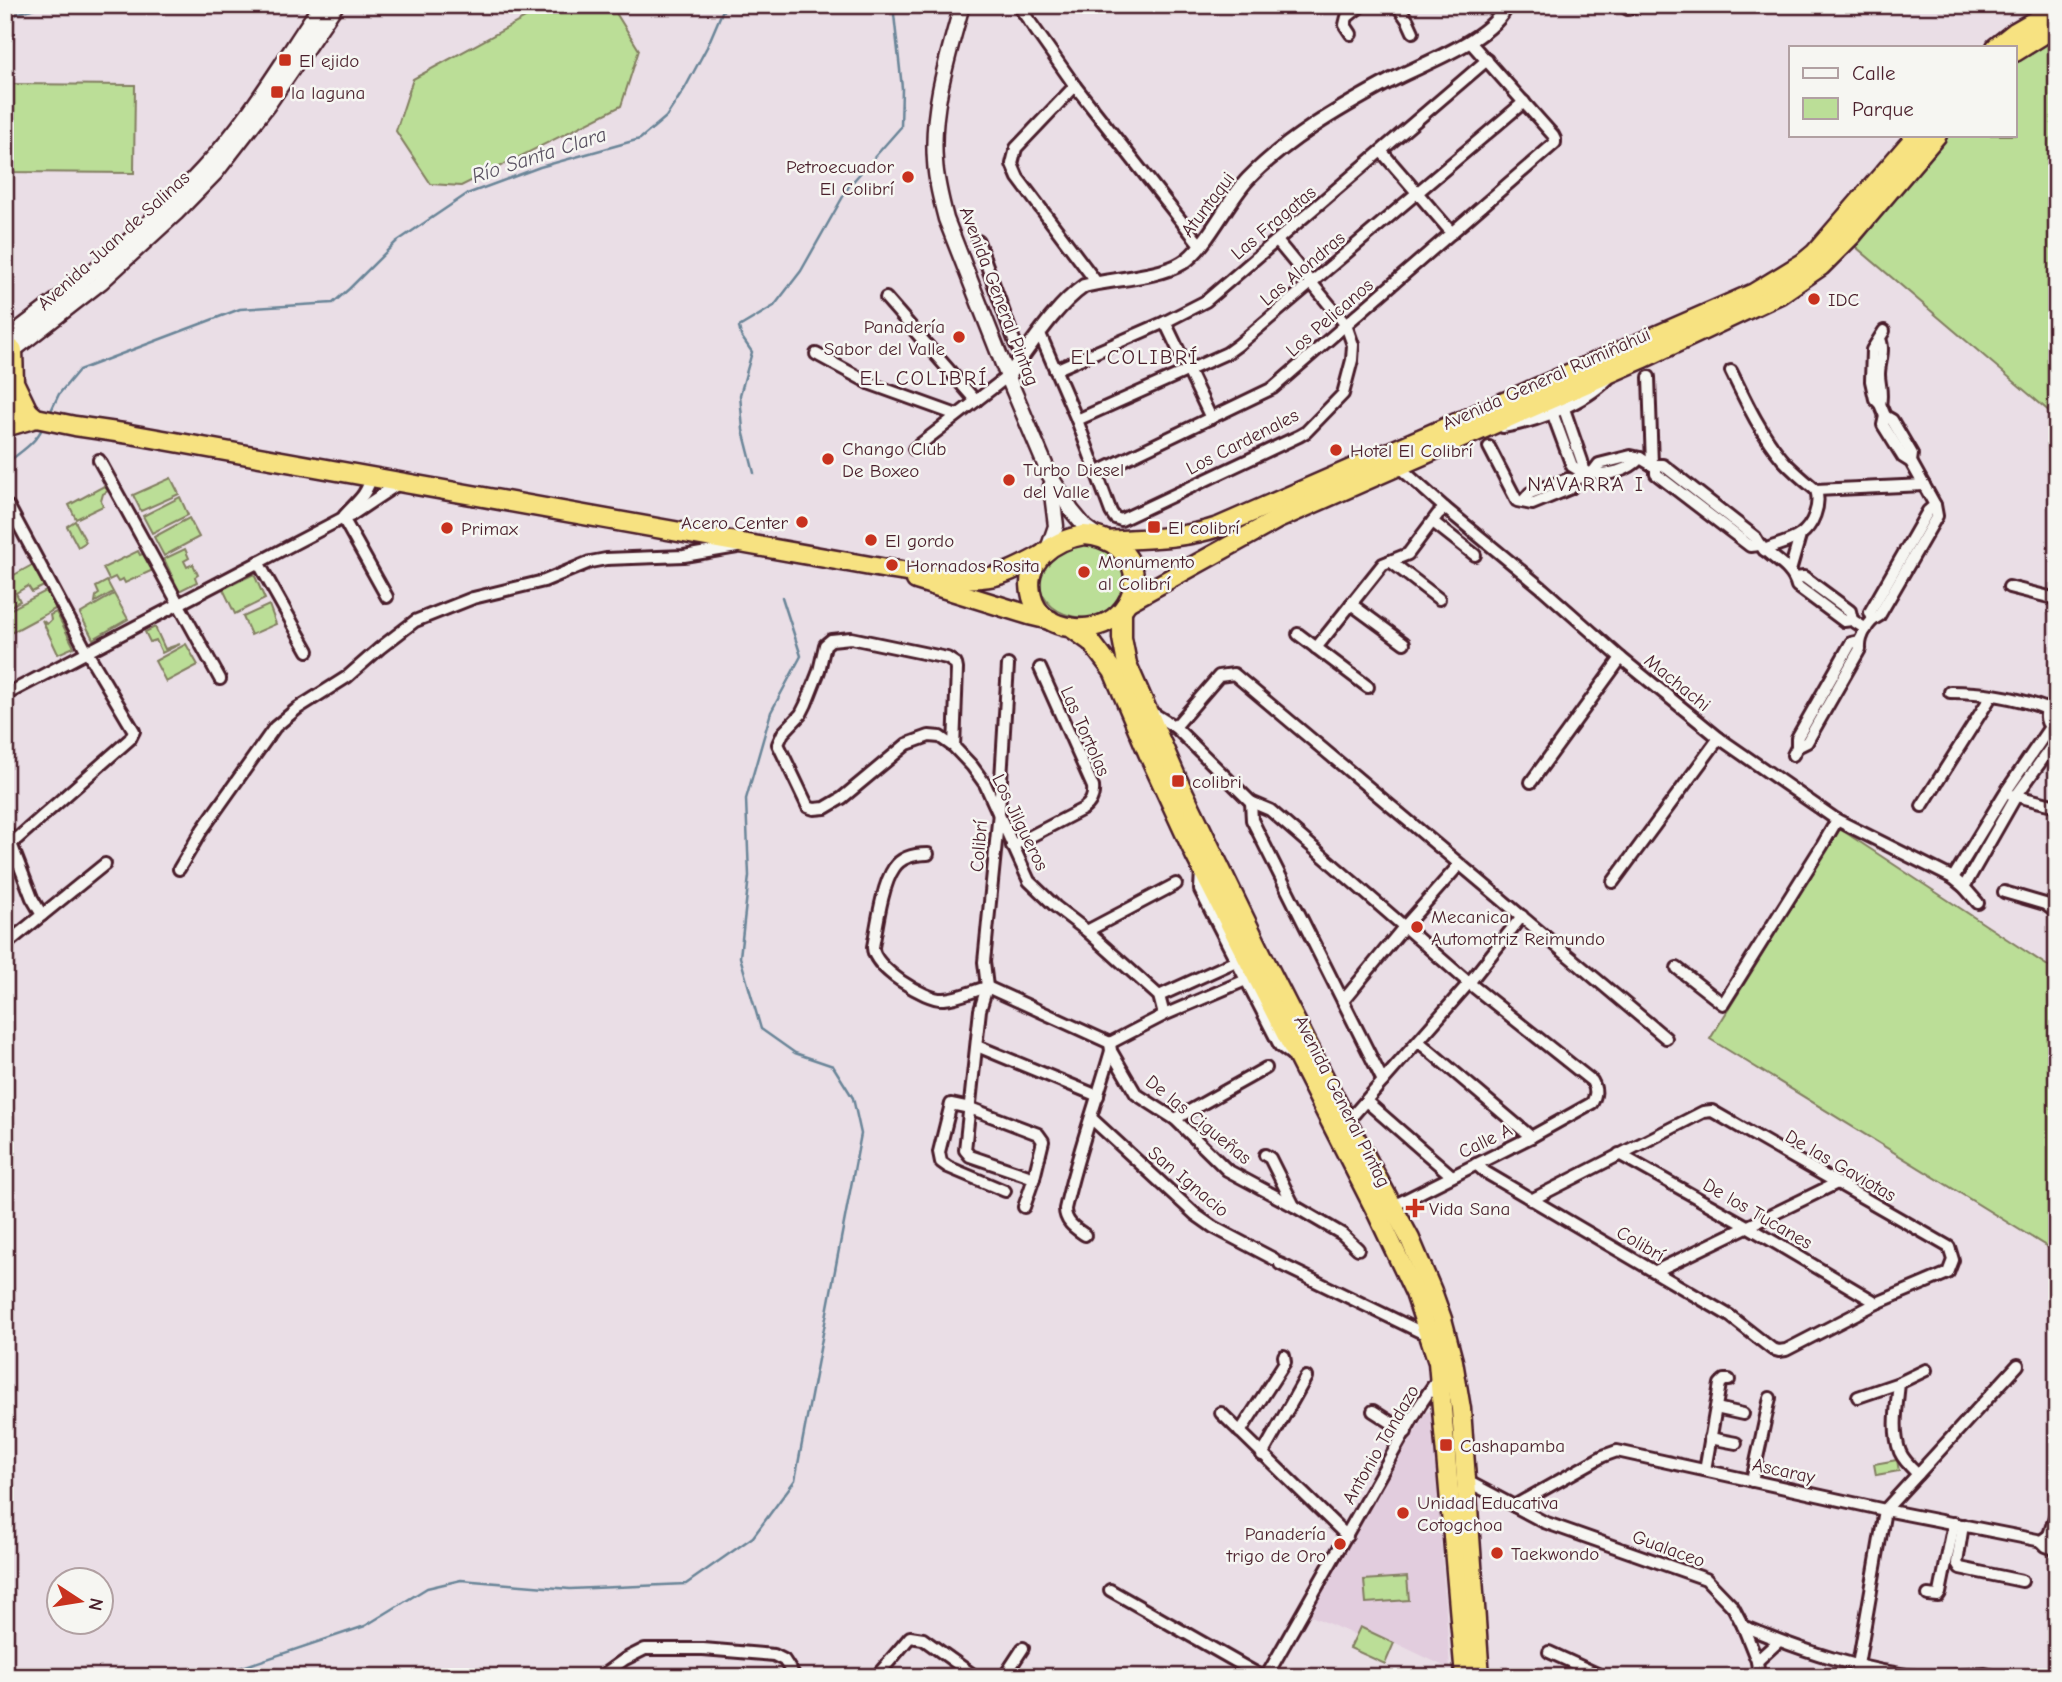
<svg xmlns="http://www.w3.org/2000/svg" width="2062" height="1682" viewBox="0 0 2062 1682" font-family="'Comic Neue',sans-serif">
  <rect width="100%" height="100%" fill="#eadee6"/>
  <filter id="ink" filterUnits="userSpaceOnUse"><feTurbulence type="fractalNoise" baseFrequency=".0143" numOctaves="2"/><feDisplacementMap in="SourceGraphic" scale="14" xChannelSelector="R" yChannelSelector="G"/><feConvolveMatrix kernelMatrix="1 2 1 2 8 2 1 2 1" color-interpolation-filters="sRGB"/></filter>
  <g filter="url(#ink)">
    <g fill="#e2cdde">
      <path d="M1432,1411l18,258 -90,-43 -5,9 -46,-20 117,-203z"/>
      <path d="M2057,1485v56l-18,-6z"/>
    </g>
    <g fill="#bbde97" stroke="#827e61" stroke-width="2">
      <path d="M549,5h62l28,45 -18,56 -160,80 -30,-2 -35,-53 17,-52z"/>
      <path d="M2057,35v383l-201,-171 90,-112h69v-73l19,-15z"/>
      <path d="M5,84l130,1 -1,88 -129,-1z"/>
      <path d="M171,478l8,16 -38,17 -8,-16z"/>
      <path d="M104,486l4,5 -5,3 -2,7 2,5 -27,13 -7,-14z"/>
      <path d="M180,497l8,18 -36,18 -9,-17z"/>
      <path d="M189,518l10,19 -35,19 -10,-19z"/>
      <path d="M75,521l11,21 -8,5 -11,-21z"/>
      <path d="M1083,543c24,4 36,11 44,36 -1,5 -2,11 -4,16 -16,40 -93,24 -82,-22 2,-9 12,-19 21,-24 5,-3 14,-4 21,-6z"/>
      <path d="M185,549l4,9 -5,3 3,6 6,-3 5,11 -3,2 2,5 -18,9 -15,-32z"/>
      <path d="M138,551l2,4 5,-2 8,17 -28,13 -2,-4 -5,3 -3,-5 -6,3 -6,-12z"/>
      <path d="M32,565l12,21 -12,6 -4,-6 -12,7 4,8 -15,8v-29z"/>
      <path d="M254,574l11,25 -30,15 -12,-25z"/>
      <path d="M107,581l6,11 -18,10 1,-6 3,-2 -3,-7z"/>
      <path d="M48,590l9,18 -52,28v-24z"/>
      <path d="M114,594l14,25 -35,20 -13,-25z"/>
      <path d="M269,605l7,19 -25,11 -8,-18z"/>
      <path d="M56,612l18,35 -16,7 -16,-34 5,4 4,-4 -1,-5z"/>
      <path d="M155,627l10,22 15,-5 -18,9 -6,-13 -6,2 -5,-10z"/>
      <path d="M186,644l12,21 -32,17 -11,-21z"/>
      <path d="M1840,829l217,143v276l-3,3 -344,-212z"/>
      <path d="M1897,1460l2,11 -23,4 -2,-11z"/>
      <path d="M1407,1577l2,23 -43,3 -2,-23z"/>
      <path d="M1360,1627l34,16 -9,21 -35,-16z"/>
    </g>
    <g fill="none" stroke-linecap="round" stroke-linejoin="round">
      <g stroke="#6a8598" stroke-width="2.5">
        <path d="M5,18l38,-13"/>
        <path d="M50,413l9,-19 20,-24 161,-61 93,-6 16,-14 47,-47 71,-48 73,-27 100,-28 26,-22 19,-29 22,-41 15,-35 5,-7"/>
        <path d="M5,464c16,-12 31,-21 39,-39"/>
        <path d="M754,473l-11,-43 -3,-35 12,-43 -11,-16 -2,-9 35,-21 27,-35 48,-85 52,-59 1,-39 -9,-83"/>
        <path d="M227,1677l7,-7 131,-44 62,-38 34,-8 109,9 116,-5 67,-47 42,-57 66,-346 -8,-36 -20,-32 -38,-13 -34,-24 -21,-72 9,-81 -3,-77 25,-87 30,-56 -19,-59"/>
      </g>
      <defs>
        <g id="minor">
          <path d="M1018,5l57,81 126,160"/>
          <path d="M1397,5l11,16 5,11"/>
          <path d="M1622,5l6,4 7,-4"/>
          <path d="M1351,34l-6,-9 2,-8 15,-12"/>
          <path d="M1075,86l-59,62 -4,16 6,14 79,105"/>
          <path d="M1382,152l70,81"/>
          <path d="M978,241l37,102 8,13"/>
          <path d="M886,298l90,103"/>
          <path d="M1165,322l46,96"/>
          <path d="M1884,331l-12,19 -1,31 4,18 5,5 5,12 7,4 20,34 -1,8"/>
          <path d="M1040,334l37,86 34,92 4,6 6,2 178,-84 7,-4 37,-38 9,-34 1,-15 -7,-20 -69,-84"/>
          <path d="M1880,339c5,11 -1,24 -1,35 0,10 4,19 1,30"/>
          <path d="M816,354l55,30 86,31"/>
          <path d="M1055,370l110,-48 41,-21 281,-241"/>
          <path d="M1731,371c15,31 30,63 52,89 10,11 22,21 33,30l108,-5"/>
          <path d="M1649,377l3,88"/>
          <path d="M1564,409l18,52 3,13"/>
          <path d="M1552,412l20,54 13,8"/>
          <path d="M1077,420l150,-67 11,-8 286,-243"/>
          <path d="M1503,427c33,-5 81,-24 105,-48"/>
          <path d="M1489,447l28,54 15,3 39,-16 2,-8"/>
          <path d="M914,449l94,-73"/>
          <path d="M99,460l121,219"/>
          <path d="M1398,466l47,42 98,81 78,69 98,80 118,82 116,58 11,9 14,16"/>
          <path d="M1656,466v8l94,72 9,-1"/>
          <path d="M1593,472c15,5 36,-2 47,-14"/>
          <path d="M1096,473l177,-85 282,-245v-4l-2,-4 -83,-93"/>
          <path d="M1523,501l7,-8 38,-14 5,1 20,-8 6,-8 32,-8 9,2 12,7h11l92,72c9,20 37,26 42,49l47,35 8,-1 14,9"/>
          <path d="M9,507l78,145 47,79 -4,8 -119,105"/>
          <path d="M344,516c13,-15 22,-19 27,-39"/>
          <path d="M343,518l44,79"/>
          <path d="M1433,522l42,33"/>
          <path d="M1764,550c11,-5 27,-8 36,-15 13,-9 21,-30 16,-45"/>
          <path d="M1390,561l49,38"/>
          <path d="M258,562l50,89"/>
          <path d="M1790,571l10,-35"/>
          <path d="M1795,578l9,-1 46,34 2,9"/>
          <path d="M2009,587l48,12"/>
          <path d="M1351,604l53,39"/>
          <path d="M1873,619l-3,-7 58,-101 7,-6"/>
          <path d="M1298,634l70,53"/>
          <path d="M1316,648l67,-84 25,-10 30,-40 7,-6"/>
          <path d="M1008,665l-9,147 -15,150 3,25 -7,23 -15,140 5,6 64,22"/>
          <path d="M1950,692c33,0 66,5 97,17"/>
          <path d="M5,695l338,-177 7,-2 51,-34"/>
          <path d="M2057,702l-10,7c-3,10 0,18 10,21"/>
          <path d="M1151,712l24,15 76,75 19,8 199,173 123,98c5,9 4,14 0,22l-61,34 -138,69"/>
          <path d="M1175,727l44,-51 15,-2 432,364"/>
          <path d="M954,747l3,-78 -1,-5 -9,-6 -96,-20 -20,2 -6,5 -6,26 -13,33 -5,10 -18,19 -5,11 30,63 6,2 11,-1 17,-10 65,-54 22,-8 11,1 14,10 18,19 13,18 44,97 27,26 31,24 72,65 5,19"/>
          <path d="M1797,747v-9l54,-95 9,-2"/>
          <path d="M1793,755l4,-8 10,-5 53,-93c-1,-12 8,-28 19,-33l58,-100 -2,-11 -24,-43 -8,-5 -20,-32 2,-9"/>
          <path d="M1531,782l90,-124"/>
          <path d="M2012,795l45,11"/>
          <path d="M1251,802l1,18 131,261"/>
          <path d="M1922,806l70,-111"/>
          <path d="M5,828l27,70 10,17"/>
          <path d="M1012,846l71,-37c8,-6 11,-12 10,-22l-53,-119"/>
          <path d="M928,854c-13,0 -27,3 -34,14 -12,17 -17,58 -21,79 -1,20 53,54 71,52 14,-1 29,-8 43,-12l123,56"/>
          <path d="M5,865l8,-2"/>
          <path d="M179,869l23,-39 73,-103 23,-19 49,-31 33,-29 35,-27 58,-23 71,-17 46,-19 16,-3 78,-3 53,-9"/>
          <path d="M1201,869l-1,21 80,156 15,11"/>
          <path d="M1953,878l52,-85 45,-66"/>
          <path d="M1613,882l106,-144"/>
          <path d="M1964,887l52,-91 41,-57"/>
          <path d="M2004,892l41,12 12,9"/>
          <path d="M1087,931l89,-47"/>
          <path d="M5,945l100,-81"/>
          <path d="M1677,968l46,36 99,-158 15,-26"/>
          <path d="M1159,996l77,-35"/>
          <path d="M1343,1001l61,-74 55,-62"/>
          <path d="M1419,1042l112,95"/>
          <path d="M1110,1043l1,8 25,43 39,25 52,51 67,36 48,28 16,15"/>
          <path d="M1110,1043l54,-28 82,-35"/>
          <path d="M977,1046l121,50"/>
          <path d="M1366,1101l86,75"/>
          <path d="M1091,1118l105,97 17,12 61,32"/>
          <path d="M1175,1119l91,-51"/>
          <path d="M1347,1122l122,-139 53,-67"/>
          <path d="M1619,1154l128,72 130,77"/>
          <path d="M1265,1155l5,3 24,48"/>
          <path d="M1476,1164l9,8 245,144 42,33 7,2 7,-1 91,-47 71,-30 5,-13 -4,-13 -237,-136 -9,1 -172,88"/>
          <path d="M1005,1191l-57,-24 -7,-5 -2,-10 12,-48 19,4 68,26 5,7 -9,37 -10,29"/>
          <path d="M1085,1235c-10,-7 -20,-13 -20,-26 12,-54 31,-106 46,-158"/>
          <path d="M1280,1264l151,73"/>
          <path d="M1656,1271l181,-88"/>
          <path d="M1899,1383c-2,22 -7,48 1,69 4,9 12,16 18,22"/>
          <path d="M1858,1397l41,-14 27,-13"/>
          <path d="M1716,1408l27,6"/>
          <path d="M1373,1411l33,21"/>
          <path d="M1221,1413l126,123"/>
          <path d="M1240,1432l45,-70 -1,-6"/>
          <path d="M1710,1438l26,5"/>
          <path d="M1262,1455l44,-78"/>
          <path d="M1705,1470l15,-86 4,-4h5"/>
          <path d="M1467,1481l77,41 162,57 27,28 10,19 14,35 2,16"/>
          <path d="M1752,1481l18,-83"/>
          <path d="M1514,1506l89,-50 14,-5 268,59 152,30 4,1 7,-5 9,1"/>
          <path d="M1963,1525l-6,38 3,5 62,13"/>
          <path d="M2041,1541l5,5 11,4"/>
          <path d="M2047,1541l10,-30"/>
          <path d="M1110,1590l153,87"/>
          <path d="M1928,1595l10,1 2,-3 14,-70"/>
          <path d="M1743,1626c58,24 121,46 183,51"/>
          <path d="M1549,1652l55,25"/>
          <path d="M1757,1661l22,-20"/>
          <path d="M1858,1665l27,-155 133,-145"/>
          <path d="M600,1677l25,-18 20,-10h58l71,6 10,5 11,17"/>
          <path d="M876,1677l34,-40 13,2 53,38"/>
          <path d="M1004,1677l19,-29"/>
          <path d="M1266,1677l154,-272 19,-28"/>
          <path d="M1937,1677l48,-3 14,3"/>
        </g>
        <path id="tertiary" d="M1008,376c22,-29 46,-69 76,-90 27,-7 76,-9 98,-23 23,-13 45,-62 66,-84 37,-39 92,-71 140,-97 35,-19 103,-41 119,-77"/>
        <g id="secondary">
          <path d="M962,5c-14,51 -31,103 -27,156 1,20 6,39 11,58l64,163 39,92 22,36 15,18 11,8"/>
          <path d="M5,340c69,-52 139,-107 198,-171 46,-49 80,-108 118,-164"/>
          <path d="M6,356l95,-74 75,-69 40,-41 51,-66 69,-101"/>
          <path d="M1048,549l8,-23 -5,-40"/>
        </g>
        <g id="trunk">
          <path d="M1996,47l19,-15 42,-24"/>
          <path d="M2015,52l42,-26"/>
          <path d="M13,350l1,32 14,29"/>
          <path d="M5,400l23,11 8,7 39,8 55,8 757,135c33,4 83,16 115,5 13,-4 27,-12 40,-19"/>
          <path d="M5,427l31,-9"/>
          <path d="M1084,535c25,1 51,19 50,46 -1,16 -11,32 -25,40 -25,14 -69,8 -77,-24 -10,-36 22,-57 52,-62z"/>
          <path d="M1108,541c38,-3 75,-2 110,-14l536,-234 49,-30 12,-10 102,-118"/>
          <path d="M916,580l113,35 21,5"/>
          <path d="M1128,602l150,-83 364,-160 138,-65 41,-28 30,-30 86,-101"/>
          <path d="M1122,611v27l5,26 51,117 88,182 81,159 63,117 22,52 10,28 11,42 8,48 19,268"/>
          <path d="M1070,627l21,15 22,29 35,82 47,102 182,358 38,80 23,69 27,315"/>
        </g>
      </defs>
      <use href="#minor" stroke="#4a1f2b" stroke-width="16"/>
      <use href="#tertiary" stroke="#4a1f2b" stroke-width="18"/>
      <use href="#secondary" stroke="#4a1f2b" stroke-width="19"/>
      <use href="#trunk" stroke="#4a1f2b" stroke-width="23"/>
      <use href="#minor" stroke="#f6f6f2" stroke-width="10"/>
      <use href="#tertiary" stroke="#f6f6f2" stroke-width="12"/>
      <use href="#secondary" stroke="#f6f6f2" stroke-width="14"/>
      <use href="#trunk" stroke="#f7e281" stroke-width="18"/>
    </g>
  </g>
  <g fill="#c8321e" stroke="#f6f6f2" stroke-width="2.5">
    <rect x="278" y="53" width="14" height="14" rx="3.5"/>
    <rect x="270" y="85" width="14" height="14" rx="3.5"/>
    <circle cx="908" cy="177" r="7"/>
    <circle cx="1814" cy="299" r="7"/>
    <circle cx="959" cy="337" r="7"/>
    <circle cx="1336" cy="450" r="7"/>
    <circle cx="828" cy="459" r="7"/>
    <circle cx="1009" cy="480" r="7"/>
    <circle cx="802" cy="522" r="7"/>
    <rect x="1147" y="520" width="14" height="14" rx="3.5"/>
    <circle cx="447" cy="528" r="7"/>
    <circle cx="871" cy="540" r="7"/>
    <circle cx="892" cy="565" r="7"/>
    <circle cx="1084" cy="572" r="7"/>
    <rect x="1171" y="774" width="14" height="14" rx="3.5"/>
    <circle cx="1417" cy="927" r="7"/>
    <path d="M1411.5 1197.5h7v7h7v7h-7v7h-7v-7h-7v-7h7z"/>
    <rect x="1439" y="1438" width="14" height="14" rx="3.5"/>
    <circle cx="1403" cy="1513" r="7"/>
    <circle cx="1340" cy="1544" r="7"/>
    <circle cx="1497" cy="1553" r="7"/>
  </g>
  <g text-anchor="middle" stroke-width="5" stroke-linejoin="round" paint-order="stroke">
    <g font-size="19" fill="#4a1f2b" stroke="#f6f6f2" text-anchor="start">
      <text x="299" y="67">El ejido</text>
      <text x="291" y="99">la laguna</text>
      <text x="894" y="173" text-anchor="end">Petroecuador<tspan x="894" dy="22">El Colibrí</tspan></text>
      <text x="1828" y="306">IDC</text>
      <text x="945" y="333" text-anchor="end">Panadería<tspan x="945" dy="22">Sabor del Valle</tspan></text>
      <text x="842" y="455">Chango Club<tspan x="842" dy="22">De Boxeo</tspan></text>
      <text x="1350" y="457">Hotel El Colibrí</text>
      <text x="1023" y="476">Turbo Diesel<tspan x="1023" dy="22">del Valle</tspan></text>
      <text x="788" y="529" text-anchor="end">Acero Center</text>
      <text x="1168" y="534">El colibrí</text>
      <text x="461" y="535">Primax</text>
      <text x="885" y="547">El gordo</text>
      <text x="1098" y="568">Monumento<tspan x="1098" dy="22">al Colibrí</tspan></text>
      <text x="906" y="572">Hornados Rosita</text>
      <text x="1192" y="788">colibri</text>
      <text x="1431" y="923">Mecanica<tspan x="1431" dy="22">Automotriz Reimundo</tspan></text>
      <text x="1429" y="1215">Vida Sana</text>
      <text x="1460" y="1452">Cashapamba</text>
      <text x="1417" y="1509">Unidad Educativa<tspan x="1417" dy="22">Cotogchoa</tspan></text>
      <text x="1326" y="1540" text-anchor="end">Panadería<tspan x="1326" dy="22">trigo de Oro</tspan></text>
      <text x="1511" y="1560">Taekwondo</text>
    </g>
    <g font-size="19" fill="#4a1f2b" stroke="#f6f6f2">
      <text transform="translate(1207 204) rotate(-53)" y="7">Atuntaqui</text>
      <text transform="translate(1273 222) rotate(-40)" y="7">Las Fragatas</text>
      <text transform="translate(113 240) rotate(-42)" y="7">Avenida Juan de Salinas</text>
      <text transform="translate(1302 268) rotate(-40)" y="7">Las Alondras</text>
      <text transform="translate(1000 296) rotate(69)" y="7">Avenida General Pintag</text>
      <text transform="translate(1329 317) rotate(-41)" y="7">Los Pelicanos</text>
      <text transform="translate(1546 378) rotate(-24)" y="7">Avenida General Rumiñahui</text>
      <text transform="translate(1242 441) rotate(-27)" y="7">Los Cardenales</text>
      <text transform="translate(1678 682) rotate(39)" y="7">Machachi</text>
      <text transform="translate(1086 731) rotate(66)" y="7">Las Tortolas</text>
      <text transform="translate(1021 822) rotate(64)" y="7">Los Jilgueros</text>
      <text transform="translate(978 846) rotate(-85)" y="7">Colibrí</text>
      <text transform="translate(1343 1101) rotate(63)" y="7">Avenida General Pintag</text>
      <text transform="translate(1199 1119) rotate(39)" y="7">De las Cigueñas</text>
      <text transform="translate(1485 1140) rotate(-26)" y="7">Calle A</text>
      <text transform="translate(1841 1165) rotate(30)" y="7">De las Gaviotas</text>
      <text transform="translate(1189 1181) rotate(40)" y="7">San Ignacio</text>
      <text transform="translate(1758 1213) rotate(30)" y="7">De los Tucanes</text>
      <text transform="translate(1641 1243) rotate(30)" y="7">Colibrí</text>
      <text transform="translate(1380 1444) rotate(-60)" y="7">Antonio Tandazo</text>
      <text transform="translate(1784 1470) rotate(12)" y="7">Ascaray</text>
      <text transform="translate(1669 1548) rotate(20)" y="7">Gualaceo</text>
    </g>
    <g font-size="21" font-style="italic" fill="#5a5262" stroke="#f6f6f2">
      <text transform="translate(539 155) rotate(-18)" y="7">Río Santa Clara</text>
    </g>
    <g font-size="21" letter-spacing="2" fill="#4a1f2b" stroke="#f6f6f2">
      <text x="1135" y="364">EL COLIBRÍ</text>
      <text x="924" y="385">EL COLIBRÍ</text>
      <text x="1586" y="491">NAVARRA I</text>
    </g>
  </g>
  <rect width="2062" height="1682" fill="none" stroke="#f6f6f2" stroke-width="28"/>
  <rect x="14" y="14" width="2034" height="1654" fill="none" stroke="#4a1f2b" stroke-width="2.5" filter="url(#ink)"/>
  <rect x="1789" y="46" width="228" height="91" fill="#f6f6f2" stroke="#b1a0a2" stroke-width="2"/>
  <rect x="1803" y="68" width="35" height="10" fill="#f6f6f2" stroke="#b1a0a2" stroke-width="2"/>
  <text x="1852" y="80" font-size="21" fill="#4a1f2b">Calle</text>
  <rect x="1803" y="98" width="35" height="21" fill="#bbde97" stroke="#b1a0a2" stroke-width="2"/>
  <text x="1852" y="116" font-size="21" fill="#4a1f2b">Parque</text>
  <g transform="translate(80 1601) rotate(102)"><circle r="33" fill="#f6f6f2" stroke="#b1a0a2" stroke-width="2"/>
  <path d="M0-5L12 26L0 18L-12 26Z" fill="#c8321e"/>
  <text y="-10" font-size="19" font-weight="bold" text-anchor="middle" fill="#4a1f2b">N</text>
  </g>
</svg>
